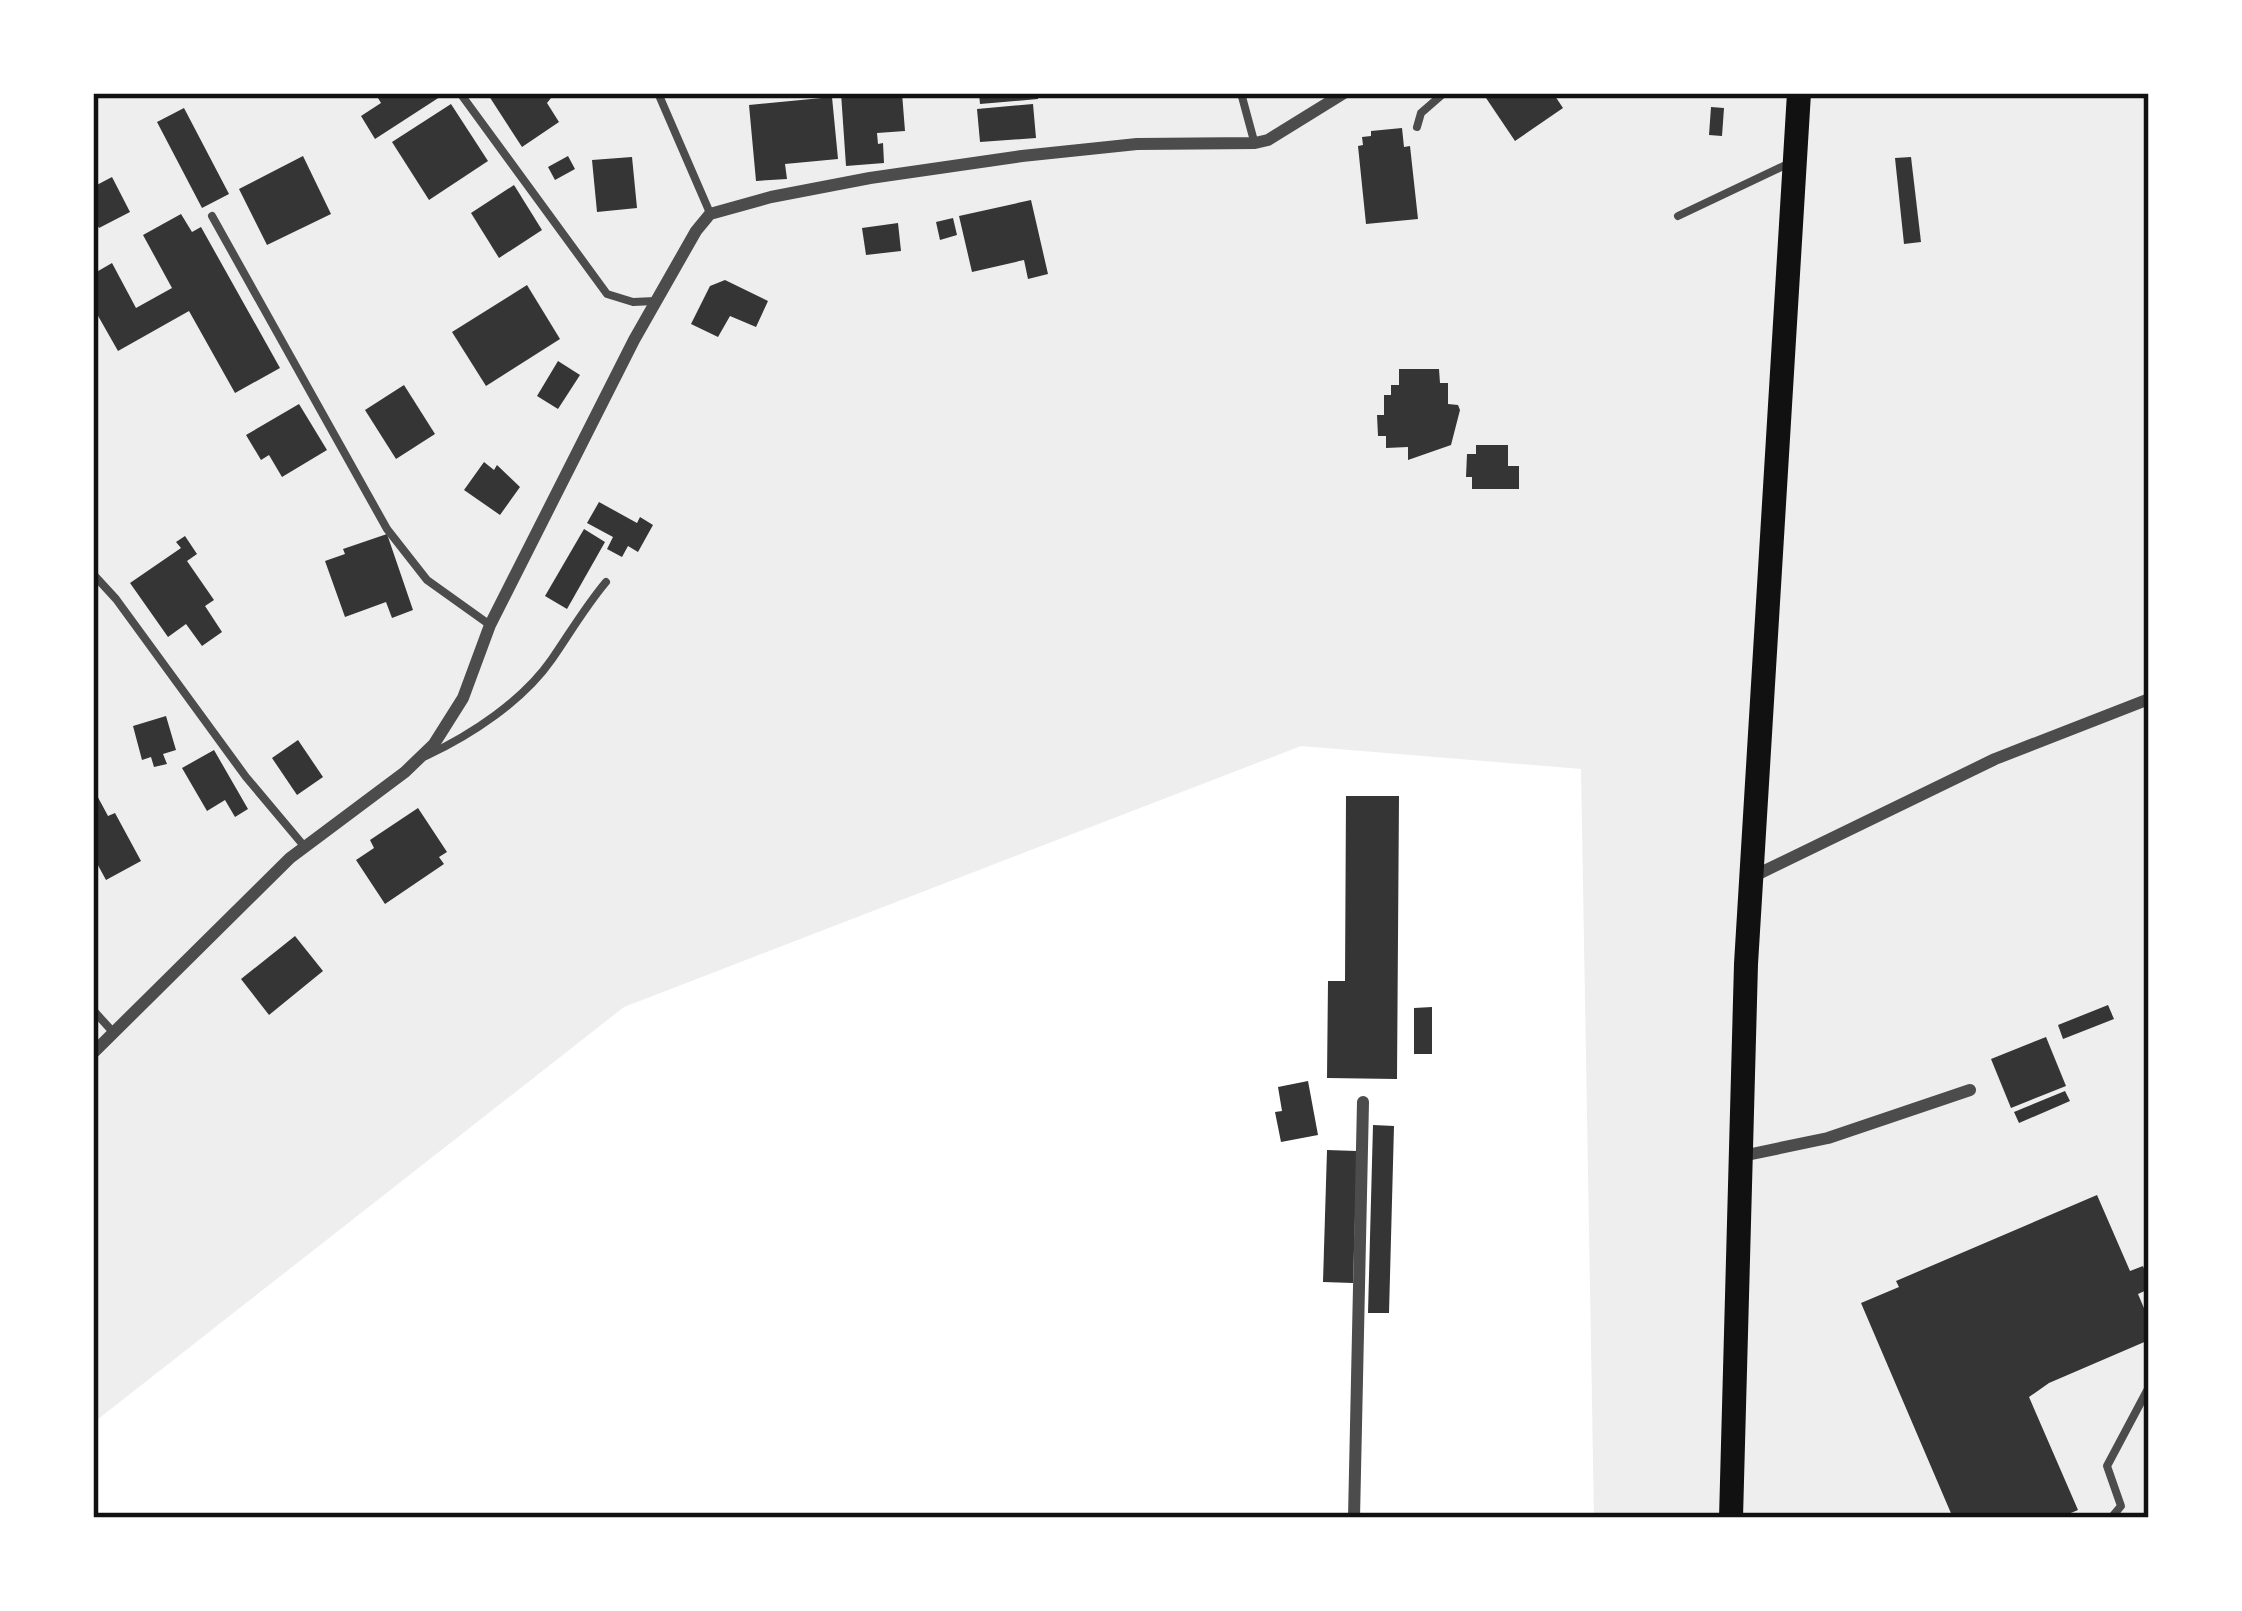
<svg xmlns="http://www.w3.org/2000/svg" width="2242" height="1611" viewBox="0 0 2242 1611" font-family="Rubik,sans-serif">
  <rect width="100%" height="100%" fill="#fff"/>
  <path fill="#eee" d="M93,93h2056v1425h-555l-13,-749 -280,-23 -677,261 -531,416z"/>
  <g fill="#353535">
    <path d="M375,93h71l-71,46 -14,-23 20,-13z"/>
    <path d="M487,93h68l-8,10 12,19 -37,25z"/>
    <path d="M841,93h61l3,38 -28,2 1,11 5,-1 1,20 -38,3z"/>
    <path d="M979,93h59v6l-58,5z"/>
    <path d="M1487,93h66l10,15 -48,33 -31,-46z"/>
    <path d="M832,97l6,62 -53,5 2,15 -31,2 -7,-76z"/>
    <path d="M451,104l37,57 -59,39 -37,-58z"/>
    <path d="M1033,104l3,34 -56,4 -3,-33z"/>
    <path d="M1711,107l13,1 -2,28 -13,-1z"/>
    <path d="M184,108l45,86 -27,14 -45,-86z"/>
    <path d="M1402,128l2,19 6,-1 8,73 -52,5 -8,-78 5,-1 -1,-8 9,-1v-5z"/>
    <path d="M303,156l28,58 -64,31 -28,-56z"/>
    <path d="M568,156l7,13 -20,11 -7,-13z"/>
    <path d="M632,157l5,51 -40,4 -5,-52z"/>
    <path d="M1911,157l10,85 -17,2 -9,-86z"/>
    <path d="M112,177l18,35 -31,16 -6,-11v-30z"/>
    <path d="M514,185l28,45 -43,28 -28,-45z"/>
    <path d="M1031,200l17,74 -20,5 -4,-19 -52,12 -13,-56z"/>
    <path d="M181,214l11,18 9,-5 79,141 -45,25 -46,-82 -71,40 -25,-44v-33l19,-11 24,45 36,-20 -29,-53z"/>
    <path d="M953,218l4,17 -17,5 -4,-18z"/>
    <path d="M898,223l3,28 -35,4 -4,-27z"/>
    <path d="M725,280l43,21 -12,26 -26,-11 -12,21 -27,-13 19,-38z"/>
    <path d="M527,285l33,54 -74,47 -34,-54z"/>
    <path d="M558,361l22,14 -22,34 -21,-13z"/>
    <path d="M1399,369h40l1,14h8v21l10,1 2,5 -9,35 -43,15v-13l-22,1v-12h-8l-1,-21h7v-20h7v-10h8z"/>
    <path d="M404,385l31,49 -39,25 -31,-49z"/>
    <path d="M299,404l28,46 -45,27 -13,-22 -8,5 -15,-25z"/>
    <path d="M1476,445h32v21h11v23h-47v-12h-6l1,-23h9z"/>
    <path d="M484,462l10,8 3,-5 23,22 -20,28 -36,-25z"/>
    <path d="M599,502l38,21 3,-6 13,8 -15,27 -10,-6 -6,11 -15,-8 6,-12 -26,-14z"/>
    <path d="M584,529l21,13 -38,67 -22,-13z"/>
    <path d="M387,534l26,76 -21,8 -6,-16 -41,15 -20,-56 20,-7 -2,-5z"/>
    <path d="M185,536l12,18 -10,7 27,39 -9,6 17,26 -20,14 -16,-22 -18,13 -38,-54 51,-35 -5,-6z"/>
    <path d="M166,716l10,34 -13,4 4,10 -13,3 -3,-10 -9,3 -9,-34z"/>
    <path d="M298,740l25,37 -26,18 -25,-37z"/>
    <path d="M214,750l34,59 -13,8 -10,-17 -18,11 -25,-43z"/>
    <path d="M93,788l15,28 7,-3 26,48 -35,19 -13,-24z"/>
    <path d="M1346,796h53l-2,283 -70,-1 1,-97h17z"/>
    <path d="M418,808l29,44 -8,5 5,7 -59,40 -29,-44 18,-12 -4,-8z"/>
    <path d="M295,936l28,35 -54,44 -28,-36z"/>
    <path d="M2108,1005l6,14 -51,20 -5,-14z"/>
    <path d="M1432,1007v47h-18v-46z"/>
    <path d="M2046,1037l20,49 -55,22 -20,-49z"/>
    <path d="M1308,1081l10,54 -37,7 -6,-30 7,-1 -4,-24z"/>
    <path d="M2065,1091l5,10 -51,22 -5,-11z"/>
    <path d="M1373,1125l21,1 -5,187h-21z"/>
    <path d="M1327,1150l30,1 -4,132 -30,-1z"/>
    <path d="M2097,1195l33,76 13,-5 6,16v7l-11,5 11,26v20l-100,43 -20,14 49,113 -19,8h-106l-92,-215 38,-16 -3,-6z"/>
  </g>
  <g fill="none" stroke-linecap="round" stroke-linejoin="round">
    <g stroke="#4c4c4c" stroke-width="8">
      <path d="M460,93l147,201 26,8 22,-1"/>
      <path d="M658,93l52,120"/>
      <path d="M1241,93l13,48"/>
      <path d="M1417,127l4,-14 23,-20"/>
      <path d="M212,216l175,313 40,51 63,45"/>
      <path d="M1678,216l114,-54"/>
      <path d="M93,574l23,25 130,178 58,69"/>
      <path d="M426,756c45,-21 97,-55 126,-97 18,-26 33,-52 54,-77"/>
      <path d="M93,1010l20,22"/>
      <path d="M2111,1518l10,-12 -14,-40 42,-79"/>
    </g>
    <g stroke="#4c4c4c" stroke-width="12">
      <path d="M1754,876l241,-117 154,-60"/>
      <path d="M93,1053l197,-195 115,-86 29,-28 29,-46 27,-73 144,-285 62,-109 14,-17 61,-17 99,-19 152,-22 115,-12 118,-1 13,-3 76,-47"/>
      <path d="M1742,1156l86,-18 142,-48"/>
      <path d="M1354,1518l9,-416"/>
    </g>
    <path stroke="#111" stroke-width="24" d="M1731,1518l15,-554 53,-871"/>
  </g>
  <rect width="2242" height="1611" fill="none" stroke="#ffffff" stroke-width="192"/>
  <rect x="96" y="96" width="2050" height="1419" fill="none" stroke="#111" stroke-width="4.5"/>
</svg>
